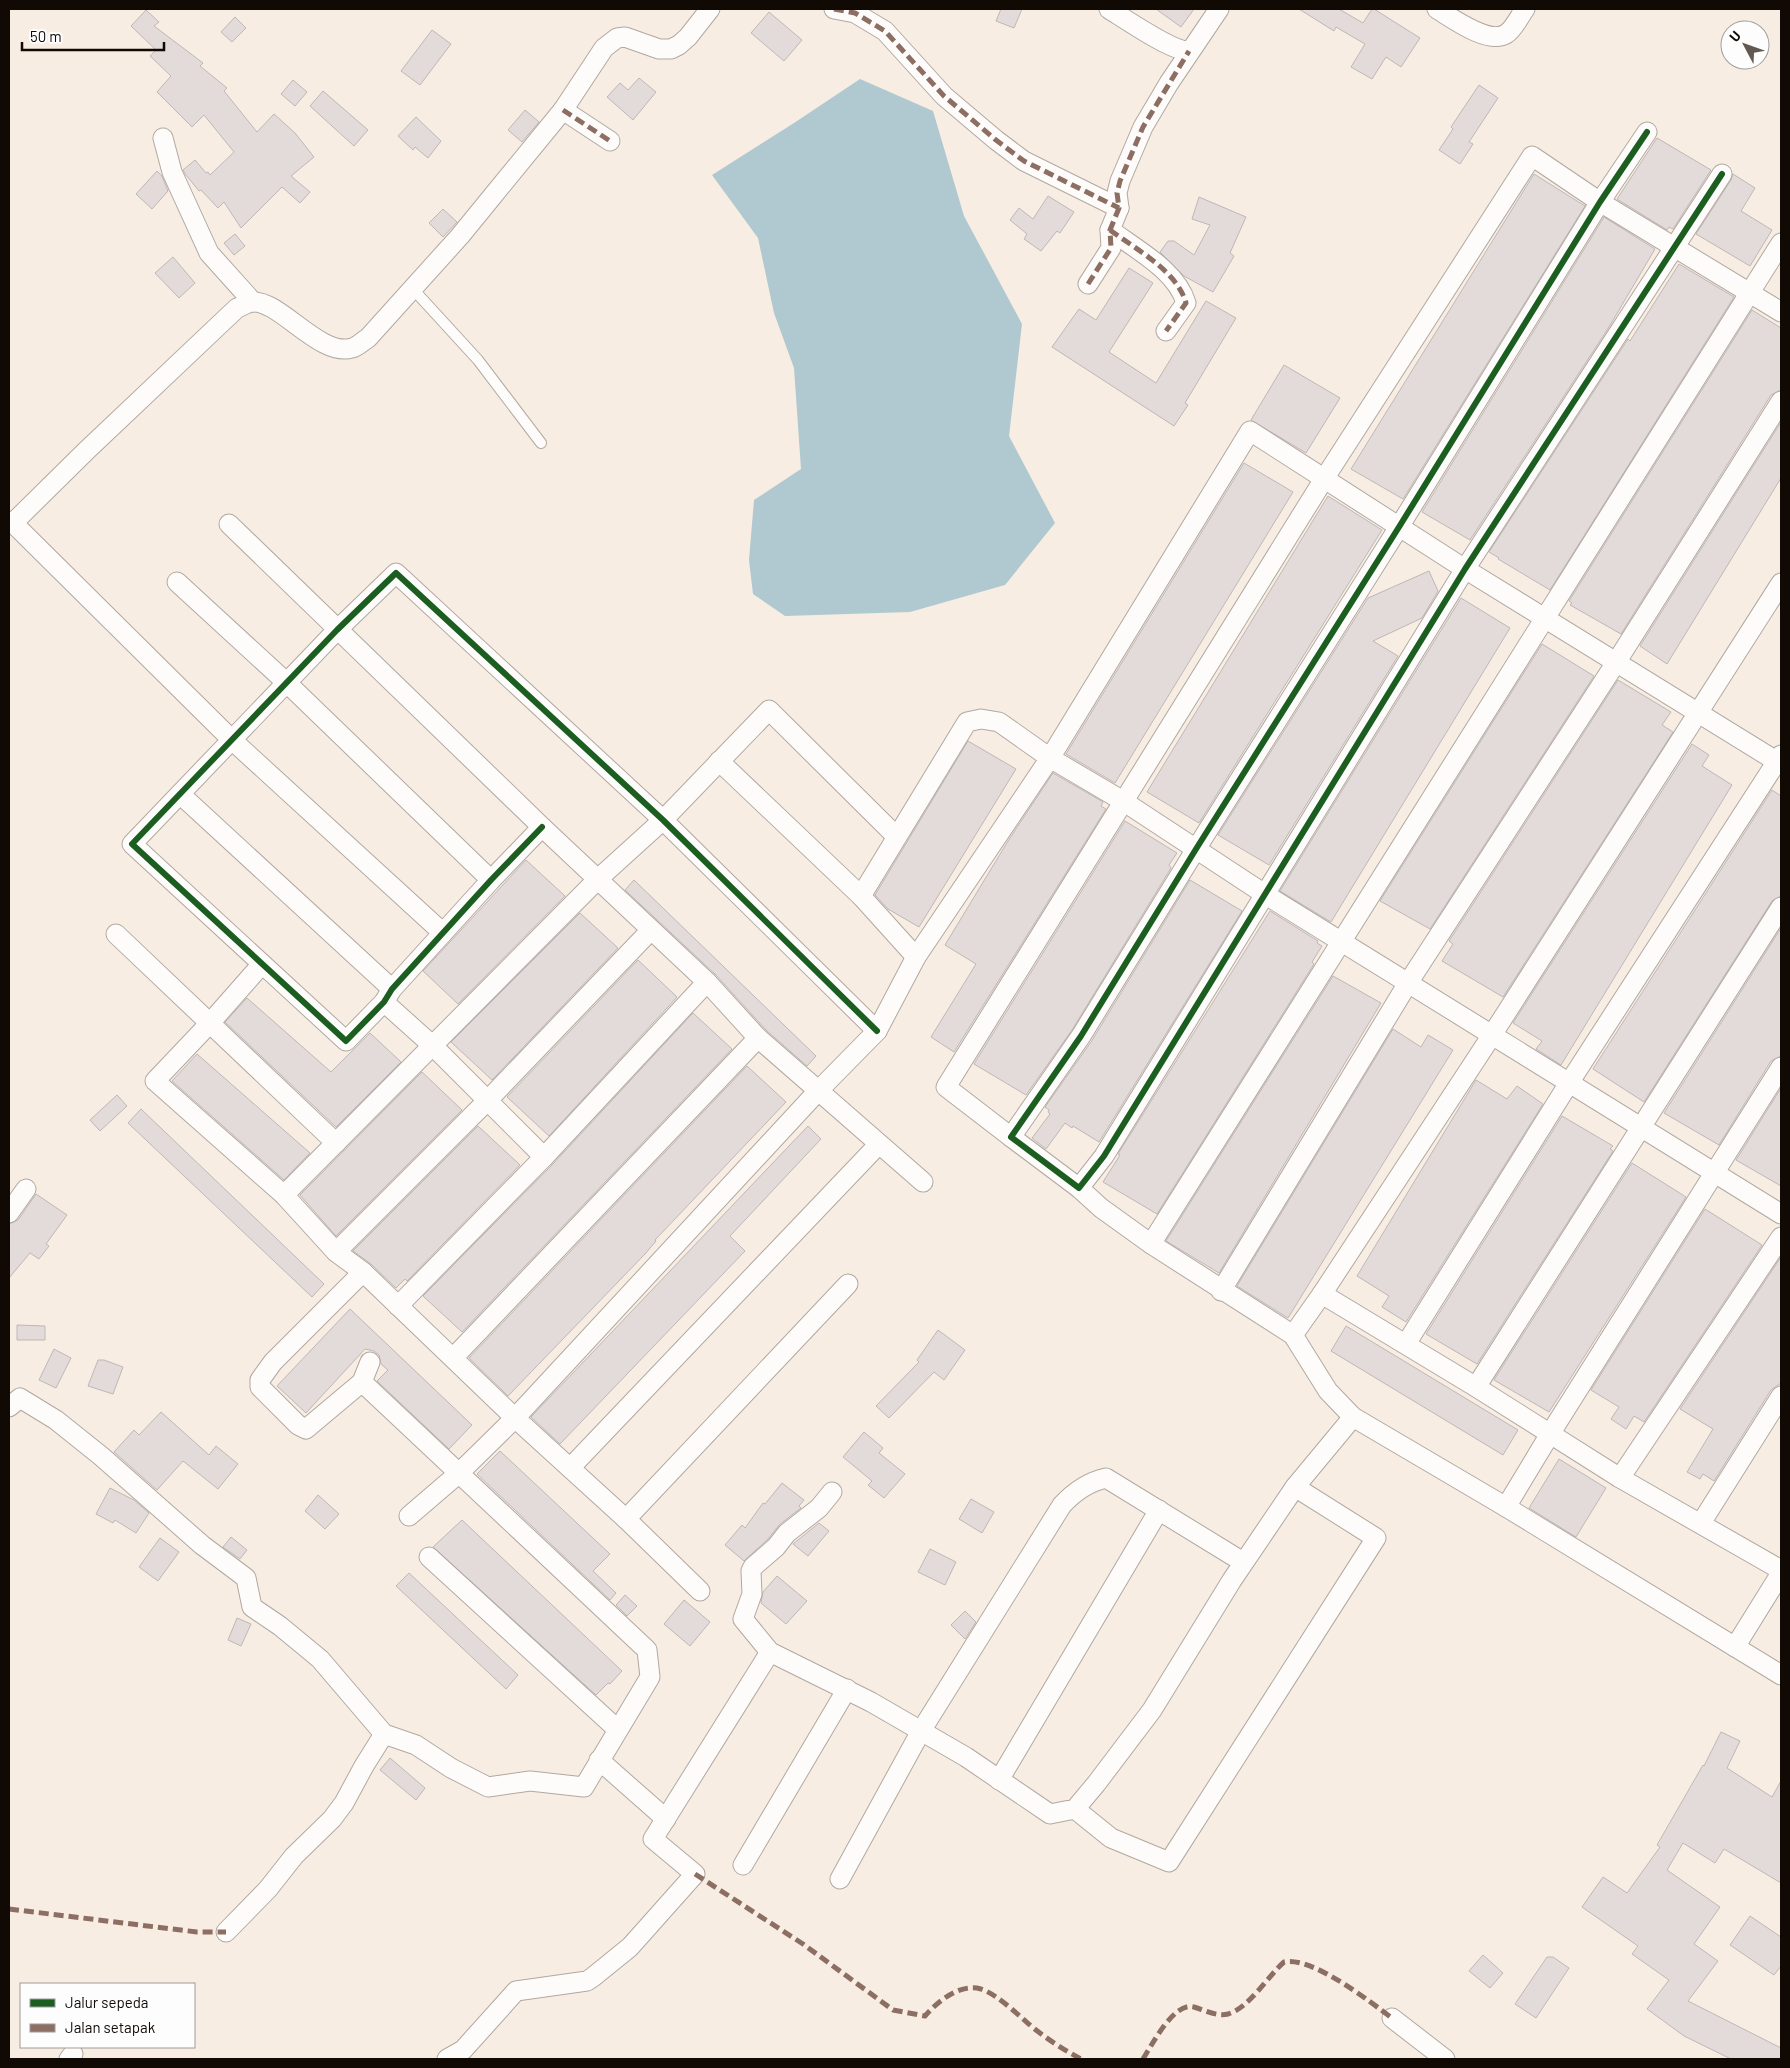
<svg xmlns="http://www.w3.org/2000/svg" width="1790" height="2068" viewBox="0 0 1790 2068" font-family="Barlow,sans-serif">
  <rect width="100%" height="100%" fill="#f7ede3"/>
  <path fill="#b0c8cf" d="M860,79l73,32 31,105 58,108 -13,112 46,87 -50,62 -95,27 -125,4 -32,-22 -4,-34 5,-60 47,-31 -7,-101 -20,-55 -16,-75 -46,-63 82,-52z"/>
  <g fill="#e3dada" stroke="#bfb7b6">
    <path d="M1001,9h21l-8,19 -18,-7z"/>
    <path d="M1156,9h38l-13,18z"/>
    <path d="M1299,9h40l24,14 9,-14h2l46,29 -19,29 -15,-10 -14,22 -21,-12 14,-23 -29,-17 -2,4z"/>
    <path d="M146,10l13,12 -5,4 49,37 -3,3 27,22 -3,3 33,41 17,-18 21,19 19,24 -23,19 19,16 -10,11 -18,-16 -41,41 -17,-26 -6,6 -17,-18 -2,1 -13,-16 -3,-5 12,-10 11,13 2,-1 2,3 24,-23 -30,-37 -12,12 -35,-35 14,-16 -21,-20 6,-6 -25,-24z"/>
    <path d="M769,12l33,28 -18,21 -33,-28z"/>
    <path d="M235,17l11,11 -14,14 -11,-10z"/>
    <path d="M432,30l19,14 -31,41 -19,-14z"/>
    <path d="M639,78l17,14 -23,28 -26,-23 13,-14 8,7z"/>
    <path d="M293,80l14,12 -12,14 -14,-12z"/>
    <path d="M1479,85l19,13 -29,44 4,2 -13,20 -21,-14 14,-21 -2,-2z"/>
    <path d="M323,91l45,39 -14,16 -44,-40z"/>
    <path d="M525,110l14,12 -17,20 -14,-12z"/>
    <path d="M416,117l25,24 -13,17 -13,-11 -2,3 -15,-14z"/>
    <path d="M1657,138l54,32 -38,59 -4,-2 -2,3 -50,-31z"/>
    <path d="M157,171l5,5 6,15 -16,18 -16,-15z"/>
    <path d="M1534,174l51,32 -182,293 -52,-30z"/>
    <path d="M1733,174l22,14 -14,23 31,19 -22,36 -54,-32 35,-54z"/>
    <path d="M1048,196l26,16 -14,21 -3,-2 -16,20 -17,-12 3,-5 -17,-14 9,-12 14,11z"/>
    <path d="M1199,197l47,20 -16,36 4,3 -21,36 -29,-16 -24,-24 8,-11h6l20,14 16,-30 -18,-6z"/>
    <path d="M443,209l14,13 -14,15 -14,-14z"/>
    <path d="M1604,217l51,32 -46,78 -139,213 -48,-28z"/>
    <path d="M235,234l10,12 -11,9 -10,-12z"/>
    <path d="M173,257l22,26 -16,15 -24,-25z"/>
    <path d="M1679,264l55,33 -184,293 -52,-31 1,-1 -10,-6 139,-213 2,2z"/>
    <path d="M1129,268l24,15 -44,69 47,31 50,-82 30,17 -51,85 3,2 -14,21 -122,-79 27,-38 17,11z"/>
    <path d="M1752,310l29,18v62l-10,5 -150,239 -51,-29 2,-2 -3,-2z"/>
    <path d="M1284,365l56,33 -34,55 -55,-33z"/>
    <path d="M1781,422v56l-114,186 -27,-18z"/>
    <path d="M1244,463l49,29 -178,291 -49,-29z"/>
    <path d="M1328,496l54,34 -183,293 -52,-31z"/>
    <path d="M1429,571l9,20 -16,27 -49,23 25,15 -129,209 -51,-30 150,-237z"/>
    <path d="M1461,598l49,30 -179,294 -51,-31z"/>
    <path d="M1542,644l52,32 -164,253 -50,-28z"/>
    <path d="M1618,680l53,32 -9,13 11,7 -170,265 -61,-36 11,-17 -4,-3z"/>
    <path d="M968,741l48,28 -97,158 -31,-18 -13,-14z"/>
    <path d="M1692,744l17,11 -7,11 30,19 -171,280 -25,-16 6,-8 -29,-18z"/>
    <path d="M1053,773l50,29 -2,4 5,3 -152,243 -23,-15 45,-73 -31,-19 63,-104z"/>
    <path d="M1772,790l9,6v100l-9,5 -128,201 -51,-33z"/>
    <path d="M1125,821l52,32 -8,12 2,3 -99,162 -46,65 -52,-31z"/>
    <path d="M526,860l39,36 -107,108 -35,-33z"/>
    <path d="M634,880l182,176 -9,10 -41,-36 -51,-56 -90,-84z"/>
    <path d="M1190,880l52,31 -143,231 -26,-16 -1,2 -7,-5 -19,26 -14,-11 18,-24 -2,-2 1,-2 -4,-3 46,-65z"/>
    <path d="M1270,911l48,30 -1,2 5,3 -10,16 2,2 -157,250 -54,-32 17,-27 -2,-1z"/>
    <path d="M580,913l38,35 -126,132 -41,-38z"/>
    <path d="M1781,928v128l-10,5 -52,84 -55,-32z"/>
    <path d="M638,960l39,37 -128,139 -42,-39z"/>
    <path d="M1333,976l48,27 -162,270 -53,-32z"/>
    <path d="M247,998l84,74 39,-39 31,29 -65,65 -111,-105z"/>
    <path d="M693,1013l39,36 -270,283 -39,-36 129,-131z"/>
    <path d="M1393,1029l28,18 7,-12 25,15 -165,268 -51,-32z"/>
    <path d="M197,1054l113,99 -26,27 -112,-99z"/>
    <path d="M747,1066l39,36 -131,138 1,1 -11,13 -137,142 -39,-38z"/>
    <path d="M422,1072l40,38 -126,126 -36,-41z"/>
    <path d="M1476,1080l31,19 10,-13 26,18 -137,218 -24,-15 7,-11 -32,-20z"/>
    <path d="M1781,1088v98l-45,-26z"/>
    <path d="M117,1095l10,11 -27,25 -10,-11z"/>
    <path d="M141,1109l183,175 -12,13 -184,-174z"/>
    <path d="M1562,1116l51,30 -3,3 3,2 -136,213 -51,-30z"/>
    <path d="M478,1126l42,39 -113,116 -2,-2 -9,9 -25,-24 -18,-13z"/>
    <path d="M808,1126l13,13 -91,97 15,15 -185,193 -29,-27z"/>
    <path d="M1632,1163l54,34 -137,215 -55,-32z"/>
    <path d="M36,1194l31,21 -21,29 3,2 -10,13 -9,-6 -21,25v-54l9,-4z"/>
    <path d="M1705,1209l57,36 -118,177 -10,-6 -8,13 -15,-10 8,-12 -28,-17z"/>
    <path d="M1781,1257v126l-10,7 -57,91 -11,-7 -3,5 -13,-7 26,-43 -33,-20z"/>
    <path d="M350,1309l122,116 -23,24 -72,-68 11,-11 -7,-6 -2,-9 -5,-4 -9,-2 -59,64 -29,-27z"/>
    <path d="M17,1325l28,1v14h-28z"/>
    <path d="M1346,1326l172,104 -15,25 -172,-104z"/>
    <path d="M938,1330l27,20 -21,30 -10,-8 -45,46 -13,-12 43,-44 -2,-2z"/>
    <path d="M54,1349l17,9 -15,30 -17,-8z"/>
    <path d="M98,1360h6l19,7 -10,27 -25,-8z"/>
    <path d="M161,1412l48,43 7,-9 22,18 -20,25 -35,-28 -26,29 -43,-38 20,-22 5,5z"/>
    <path d="M864,1432l19,16 -4,5 26,21 -21,24 -16,-13 4,-4 -29,-24z"/>
    <path d="M500,1451l110,103 -17,17 23,22 -6,7 -133,-126z"/>
    <path d="M1559,1459l47,29 -30,49 -47,-29z"/>
    <path d="M782,1483l22,17 -5,6 2,2 -21,16 -12,15 -24,22 -19,-16 17,-20 3,3 18,-25 2,1z"/>
    <path d="M110,1488l24,12 15,13 -13,20 -21,-13 -2,3 -17,-9z"/>
    <path d="M318,1495l21,19 -14,15 -20,-18z"/>
    <path d="M971,1499l23,13 -12,21 -23,-14z"/>
    <path d="M462,1520l160,151 -12,13 -2,-1 -12,12 -163,-148z"/>
    <path d="M819,1523l10,8 -21,25 -15,-12z"/>
    <path d="M231,1537l16,13 -7,9 -17,-12z"/>
    <path d="M160,1538l19,14 -21,29 -19,-14z"/>
    <path d="M930,1549l26,13 -11,23 -27,-13z"/>
    <path d="M409,1573l109,102 -12,14 -110,-103z"/>
    <path d="M777,1576l30,25 -21,23 -25,-21 2,-11z"/>
    <path d="M625,1595l12,11 -10,10 -11,-11z"/>
    <path d="M684,1600l26,22 -20,24 -26,-22z"/>
    <path d="M965,1611l11,11 -11,17 -14,-14z"/>
    <path d="M237,1618l14,6 -10,22 -13,-6z"/>
    <path d="M1721,1732l19,9 -13,27 45,29 9,-16v102l-57,-34 -9,14 -32,-20 -16,27 53,37 -26,37 24,17 -30,40 93,47v11h-50l-47,-23 -37,-27 22,-29 -37,-26 6,-8 -56,-39 21,-30 24,16 33,-46 -3,-2 46,-80 1,1z"/>
    <path d="M390,1758l35,30 -9,12 -36,-30z"/>
    <path d="M1750,1916l31,21v29l-7,9 -44,-30z"/>
    <path d="M1483,1955l20,18 -13,15 -21,-17z"/>
    <path d="M1547,1957h6l16,11 -33,50 -21,-14z"/>
  </g>
  <g fill="none" stroke-linecap="round" stroke-linejoin="round">
    <defs>
      <path id="lane" d="M413,289l65,71 63,83"/>
      <g id="street">
        <path d="M834,9l21,4 30,18 59,65 52,44 28,21 95,47"/>
        <path d="M1109,9c16,10 64,43 80,42"/>
        <path d="M1437,9c15,9 51,36 69,25 8,-5 13,-17 19,-25"/>
        <path d="M563,110l47,31"/>
        <path d="M1647,132l-47,70 -201,325 -203,322 -115,187 -70,101 68,51 25,-32 361,-587 257,-395"/>
        <path d="M163,138l9,34 37,81 44,49"/>
        <path d="M1110,230c27,20 67,41 76,73l-20,28"/>
        <path d="M1088,284l23,-36 -1,-18 9,-22 -2,-15 3,-12 23,-54 26,-44 50,-74"/>
        <path d="M9,522l4,1 73,-72 151,-143c5,-2 10,-5 15,-6 27,-3 68,56 100,46 5,-1 11,-7 16,-10l92,-102 31,-38 72,-88 41,-62 13,-10 8,-1 34,12h12l8,-4 9,-8 22,-28"/>
        <path d="M13,523l219,217 211,193"/>
        <path d="M229,524l313,303 165,155 51,56 165,144"/>
        <path d="M177,582l110,101 204,197"/>
        <path d="M719,761l142,135"/>
        <path d="M180,794l212,195"/>
        <path d="M542,827l-51,53 -99,109 -8,13 -38,39 -214,-197 205,-214 59,-57 267,247 214,211"/>
        <path d="M116,934l220,209"/>
        <path d="M916,957l-55,-61 106,-174 14,-3 18,3 51,36 73,43 143,94 515,319"/>
        <path d="M262,964l-52,59 -55,58 129,114 52,57 27,20 152,146 111,101 74,72"/>
        <path d="M384,1002l49,44 111,111"/>
        <path d="M1011,1137l-65,-50 378,-608 208,-323 68,46 181,110"/>
        <path d="M1079,1188l22,20 50,36 142,91 35,56 25,26 153,90 275,168"/>
        <path d="M284,1195l314,-316 65,-59 106,-110 127,126"/>
        <path d="M9,1213l17,-24"/>
        <path d="M1151,1244l630,-1001"/>
        <path d="M336,1252l152,-152 163,-170"/>
        <path d="M363,1272l-90,90 -13,18v7l38,38 8,4 56,-47 8,-20"/>
        <path d="M1221,1291l187,-308 209,-322 164,-260"/>
        <path d="M1322,1294l154,93 144,91 161,92"/>
        <path d="M398,1306l146,-149 163,-175"/>
        <path d="M1293,1335l29,-41 170,-259 289,-452"/>
        <path d="M1406,1344l163,-261 212,-328"/>
        <path d="M453,1358l305,-320"/>
        <path d="M1476,1387l305,-480"/>
        <path d="M9,1407l11,-9 36,22 45,36 101,89 44,33 6,29 28,19 40,33 64,75 32,11 35,23 37,19 42,-6 54,6 66,-110 -3,-27 -285,-268"/>
        <path d="M570,1468l309,-324"/>
        <path d="M1620,1478l161,-241"/>
        <path d="M832,1492l-13,16 -32,25 -11,14 -23,20 -2,4 1,23 -9,25 27,33 101,50 95,55 84,57 25,-5 21,-25 56,-74 80,-130 63,-93 58,-70"/>
        <path d="M1506,1507l44,-73 231,-367"/>
        <path d="M409,1516l49,-42 57,-56 303,-327 59,-60 39,-74 134,-199 200,-327 215,138 316,195"/>
        <path d="M626,1519l222,-235"/>
        <path d="M1701,1523l80,-127"/>
        <path d="M429,1557l188,172"/>
        <path d="M1735,1647l46,-74"/>
        <path d="M599,1760l67,59"/>
        <path d="M999,1780l160,-270"/>
        <path d="M1075,1809l36,29 58,24 207,-324 -81,-51"/>
        <path d="M743,1865l104,-176"/>
        <path d="M840,1879l81,-148 141,-226c13,-14 26,-23 44,-27l137,84"/>
        <path d="M226,1932l42,-43 26,-33 38,-37 12,-16 20,-37 20,-32"/>
        <path d="M1392,2018l53,41"/>
        <path d="M69,2059l4,-5"/>
        <path d="M447,2059l16,-9 53,-59 71,-10 6,-4 37,-30 65,-73 -42,-35 117,-187"/>
      </g>
    </defs>
    <use href="#lane" stroke="#b1a8a0" stroke-width="12"/>
    <use href="#street" stroke="#b1a8a0" stroke-width="21"/>
    <use href="#lane" stroke="#fefcfb" stroke-width="10"/>
    <use href="#street" stroke="#fefcfb" stroke-width="19"/>
    <g stroke="#8d6e63" stroke-width="5" stroke-dasharray="10 5" stroke-linecap="butt">
      <path d="M834,9l21,4 30,18 59,65 52,44 28,21 95,47"/>
      <path d="M563,110l47,31"/>
      <path d="M1110,230c27,20 67,41 76,73l-20,28"/>
      <path d="M1088,284l23,-36 -1,-18 9,-22 -2,-15 3,-12 23,-54 46,-76"/>
      <path d="M695,1874l108,70 90,66 32,6c13,-15 35,-33 56,-27 18,6 40,29 55,41 14,11 30,21 45,29"/>
      <path d="M9,1909l188,23h29"/>
      <path d="M1143,2059c9,-14 31,-58 51,-52 10,3 23,10 34,7 21,-6 40,-38 56,-52 28,-6 85,39 108,56"/>
    </g>
    <defs>
      <g id="cycleway">
        <path d="M1647,132l-47,70 -201,325 -203,322 -115,187 -70,101 68,51 25,-32 361,-587 257,-395"/>
        <path d="M542,827l-51,53 -99,109 -8,13 -38,39 -214,-197 205,-214 59,-57 267,247 214,211"/>
      </g>
    </defs>
    <use href="#cycleway" stroke="#fdfdfd" stroke-width="9"/>
    <use href="#cycleway" stroke="#1b5e20" stroke-width="6"/>
  </g>
  <rect width="1790" height="2068" fill="none" stroke="#110a04" stroke-width="20"/>
  <rect x="20" y="1983" width="175" height="65" fill="#fdfdfd" stroke="#9f9c99"/>
  <rect x="30" y="1999" width="25" height="8" fill="#1b5e20" stroke="#9f9c99"/>
  <text x="65" y="2008" font-size="15" fill="#110a04">Jalur sepeda</text>
  <rect x="30" y="2024" width="25" height="8" fill="#8d6e63" stroke="#9f9c99"/>
  <text x="65" y="2033" font-size="15" fill="#110a04">Jalan setapak</text>
  <g transform="translate(1745 45) rotate(311)"><circle r="24" fill="#fdfdfd" stroke="#9f9c99"/>
  <path d="M0-4L9 19L0 12L-9 19Z" fill="#625952"/>
  <text y="-8" font-size="14" font-weight="bold" text-anchor="middle" fill="#110a04">U</text>
  </g>
  <path d="M22 42v8h142v-8" fill="none" stroke="#110a04" stroke-width="2.5"/>
  <text x="30" y="42" font-size="15" fill="#110a04" stroke="#fdfdfd" stroke-width="4" paint-order="stroke">50 m</text>
</svg>
